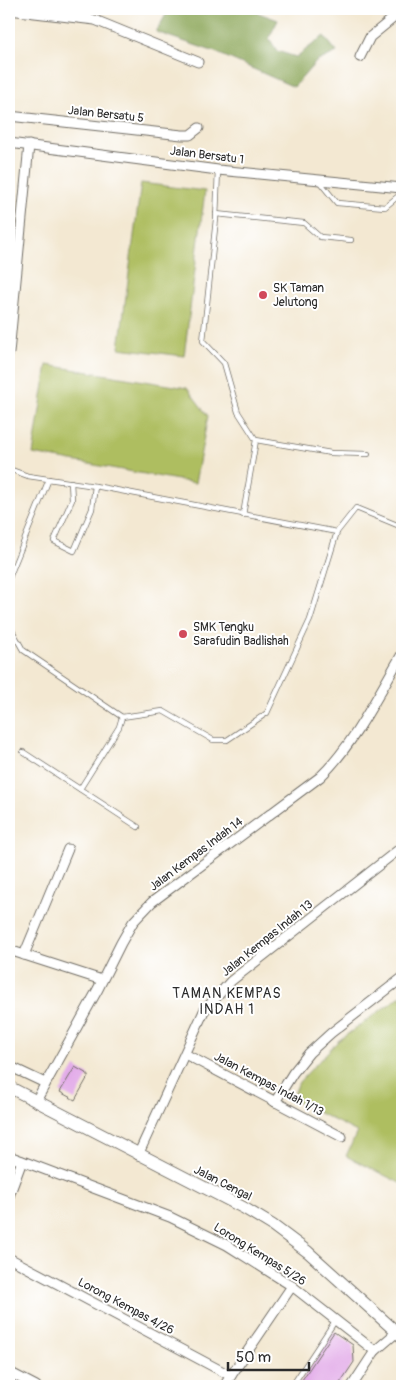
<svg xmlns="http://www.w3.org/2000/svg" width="411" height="1395" viewBox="0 0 411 1395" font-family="Pangolin,sans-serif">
  <rect width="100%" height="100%" fill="#fff"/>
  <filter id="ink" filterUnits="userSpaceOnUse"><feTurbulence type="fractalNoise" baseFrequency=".02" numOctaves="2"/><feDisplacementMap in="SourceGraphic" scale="10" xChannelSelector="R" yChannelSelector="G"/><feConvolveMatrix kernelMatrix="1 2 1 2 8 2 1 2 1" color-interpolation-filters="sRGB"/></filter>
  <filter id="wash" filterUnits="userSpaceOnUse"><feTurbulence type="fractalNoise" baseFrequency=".0096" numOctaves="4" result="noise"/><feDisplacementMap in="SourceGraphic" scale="20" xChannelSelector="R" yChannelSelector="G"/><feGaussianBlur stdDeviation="1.12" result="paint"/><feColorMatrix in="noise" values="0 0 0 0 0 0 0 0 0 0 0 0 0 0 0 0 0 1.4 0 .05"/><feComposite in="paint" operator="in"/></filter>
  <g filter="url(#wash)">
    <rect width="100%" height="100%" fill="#f3e8d2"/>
    <g fill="#aebe61" stroke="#6c7446">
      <path d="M141,183l64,8 -21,165 -65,-8z"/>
      <path d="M47,365l140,23 21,28 -13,67 -162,-29z"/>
      <path d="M402,995v189l-56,-28 11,-24 -65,-33 7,-17 39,-41z"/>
    </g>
    <path fill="#8aa557" stroke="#5a6841" d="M166,9h68l19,2 25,9 -9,18 8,13 19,6 28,-21 13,16 -21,10 -22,25 -79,-35 -59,-20 12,-21z"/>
    <g id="blocks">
      <g fill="#e3ade9">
        <path d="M75,1067l14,8 -14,25 -15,-8z"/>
        <path d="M334,1332l19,13 1,17 -16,24h-40z"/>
      </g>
    </g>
  </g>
  <g filter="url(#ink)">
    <use href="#blocks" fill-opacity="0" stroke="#716d65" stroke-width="1"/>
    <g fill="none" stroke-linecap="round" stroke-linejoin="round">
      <defs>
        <g id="service">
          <path d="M218,170l-2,49 -13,122 21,22 14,49 18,28 -13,75"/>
          <path d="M319,181l18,22 48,4 17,-14"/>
          <path d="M216,214l88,9 16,14 31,3"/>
          <path d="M256,440l75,13 37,1"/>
          <path d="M9,469l19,7 67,10 242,46"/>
          <path d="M71,482l1,18 -18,41 20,10 18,-42 3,-23"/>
          <path d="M9,578l40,-99"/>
          <path d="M9,625l14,25 99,67 41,-6 50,29h14l40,-27 43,-93 27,-88 19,-24 46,19"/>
          <path d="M23,752l115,75"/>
          <path d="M80,789l39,-62 3,-10"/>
          <path d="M292,1386l43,-65"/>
        </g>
        <g id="minor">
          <path d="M9,10l86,10 103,42"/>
          <path d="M360,57l10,-20 27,-22 3,-6"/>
          <path d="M9,116l173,19h8l9,-7"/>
          <path d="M9,143l209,27 184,18"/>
          <path d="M9,353l20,-208"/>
          <path d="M9,950l93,30"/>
          <path d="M24,955l44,-106"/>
          <path d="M185,1054l157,83"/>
          <path d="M9,1066l36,17"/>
          <path d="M36,1101l62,-112 23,-46 12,-21 19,-20 168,-125c33,-31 59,-84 82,-123"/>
          <path d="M275,1102l18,-29 16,-20 22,-20 71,-55"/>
          <path d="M138,1155l66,-144 27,-30 171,-134"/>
          <path d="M9,1156l161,61 57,28 65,41 83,65"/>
          <path d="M9,1196l13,-35"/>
          <path d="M9,1258l222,118"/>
          <path d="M9,1372l27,14"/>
          <path d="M224,1386l68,-100"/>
          <path d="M352,1386l23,-35 22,-19"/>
        </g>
        <path id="tertiary" d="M9,1087l235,121 28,17 36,27 94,85"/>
      </defs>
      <use href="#service" stroke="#716d65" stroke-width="6"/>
      <use href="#minor" stroke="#716d65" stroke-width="11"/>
      <use href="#tertiary" stroke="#716d65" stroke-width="13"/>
      <use href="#service" stroke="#fff" stroke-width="4.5"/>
      <use href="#minor" stroke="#fff" stroke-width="9"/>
      <use href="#tertiary" stroke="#fff" stroke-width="11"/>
    </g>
  </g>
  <g fill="#d1495b" stroke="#fff" stroke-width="2">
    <circle cx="263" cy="295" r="5"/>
    <circle cx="183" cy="634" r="5"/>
  </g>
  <g text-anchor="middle" stroke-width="4" stroke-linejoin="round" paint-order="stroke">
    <g font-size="12" fill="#2b2b2b" stroke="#fff">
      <text transform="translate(106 114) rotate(6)" y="4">Jalan Bersatu 5</text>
      <text transform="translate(207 155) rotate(7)" y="4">Jalan Bersatu 1</text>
      <text transform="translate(196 854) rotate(-37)" y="4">Jalan Kempas Indah 14</text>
      <text transform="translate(267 938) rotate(-39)" y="4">Jalan Kempas Indah 13</text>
      <text transform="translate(269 1084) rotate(28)" y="4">Jalan Kempas Indah 1/13</text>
      <text transform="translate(223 1183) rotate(27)" y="4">Jalan Cengal</text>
      <text transform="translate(260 1254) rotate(32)" y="4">Lorong Kempas 5/26</text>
      <text transform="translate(126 1306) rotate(28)" y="4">Lorong Kempas 4/26</text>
    </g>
    <g font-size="12" fill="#2b2b2b" stroke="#fff" text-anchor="start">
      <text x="273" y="292">SK Taman<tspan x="273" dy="14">Jelutong</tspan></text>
      <text x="193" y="631">SMK Tengku<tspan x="193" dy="14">Sarafudin Badlishah</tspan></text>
    </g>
    <g font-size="14" letter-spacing="1" fill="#2b2b2b" stroke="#fff">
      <text x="227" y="998">TAMAN KEMPAS<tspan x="227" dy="16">INDAH 1</tspan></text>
    </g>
  </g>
  <rect width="411" height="1395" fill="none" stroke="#fff" stroke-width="30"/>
  <path d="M228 1362v8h81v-8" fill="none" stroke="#2b2b2b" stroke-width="2.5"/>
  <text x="236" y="1362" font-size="15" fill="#2b2b2b" stroke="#ffffff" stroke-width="4" paint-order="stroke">50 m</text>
</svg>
